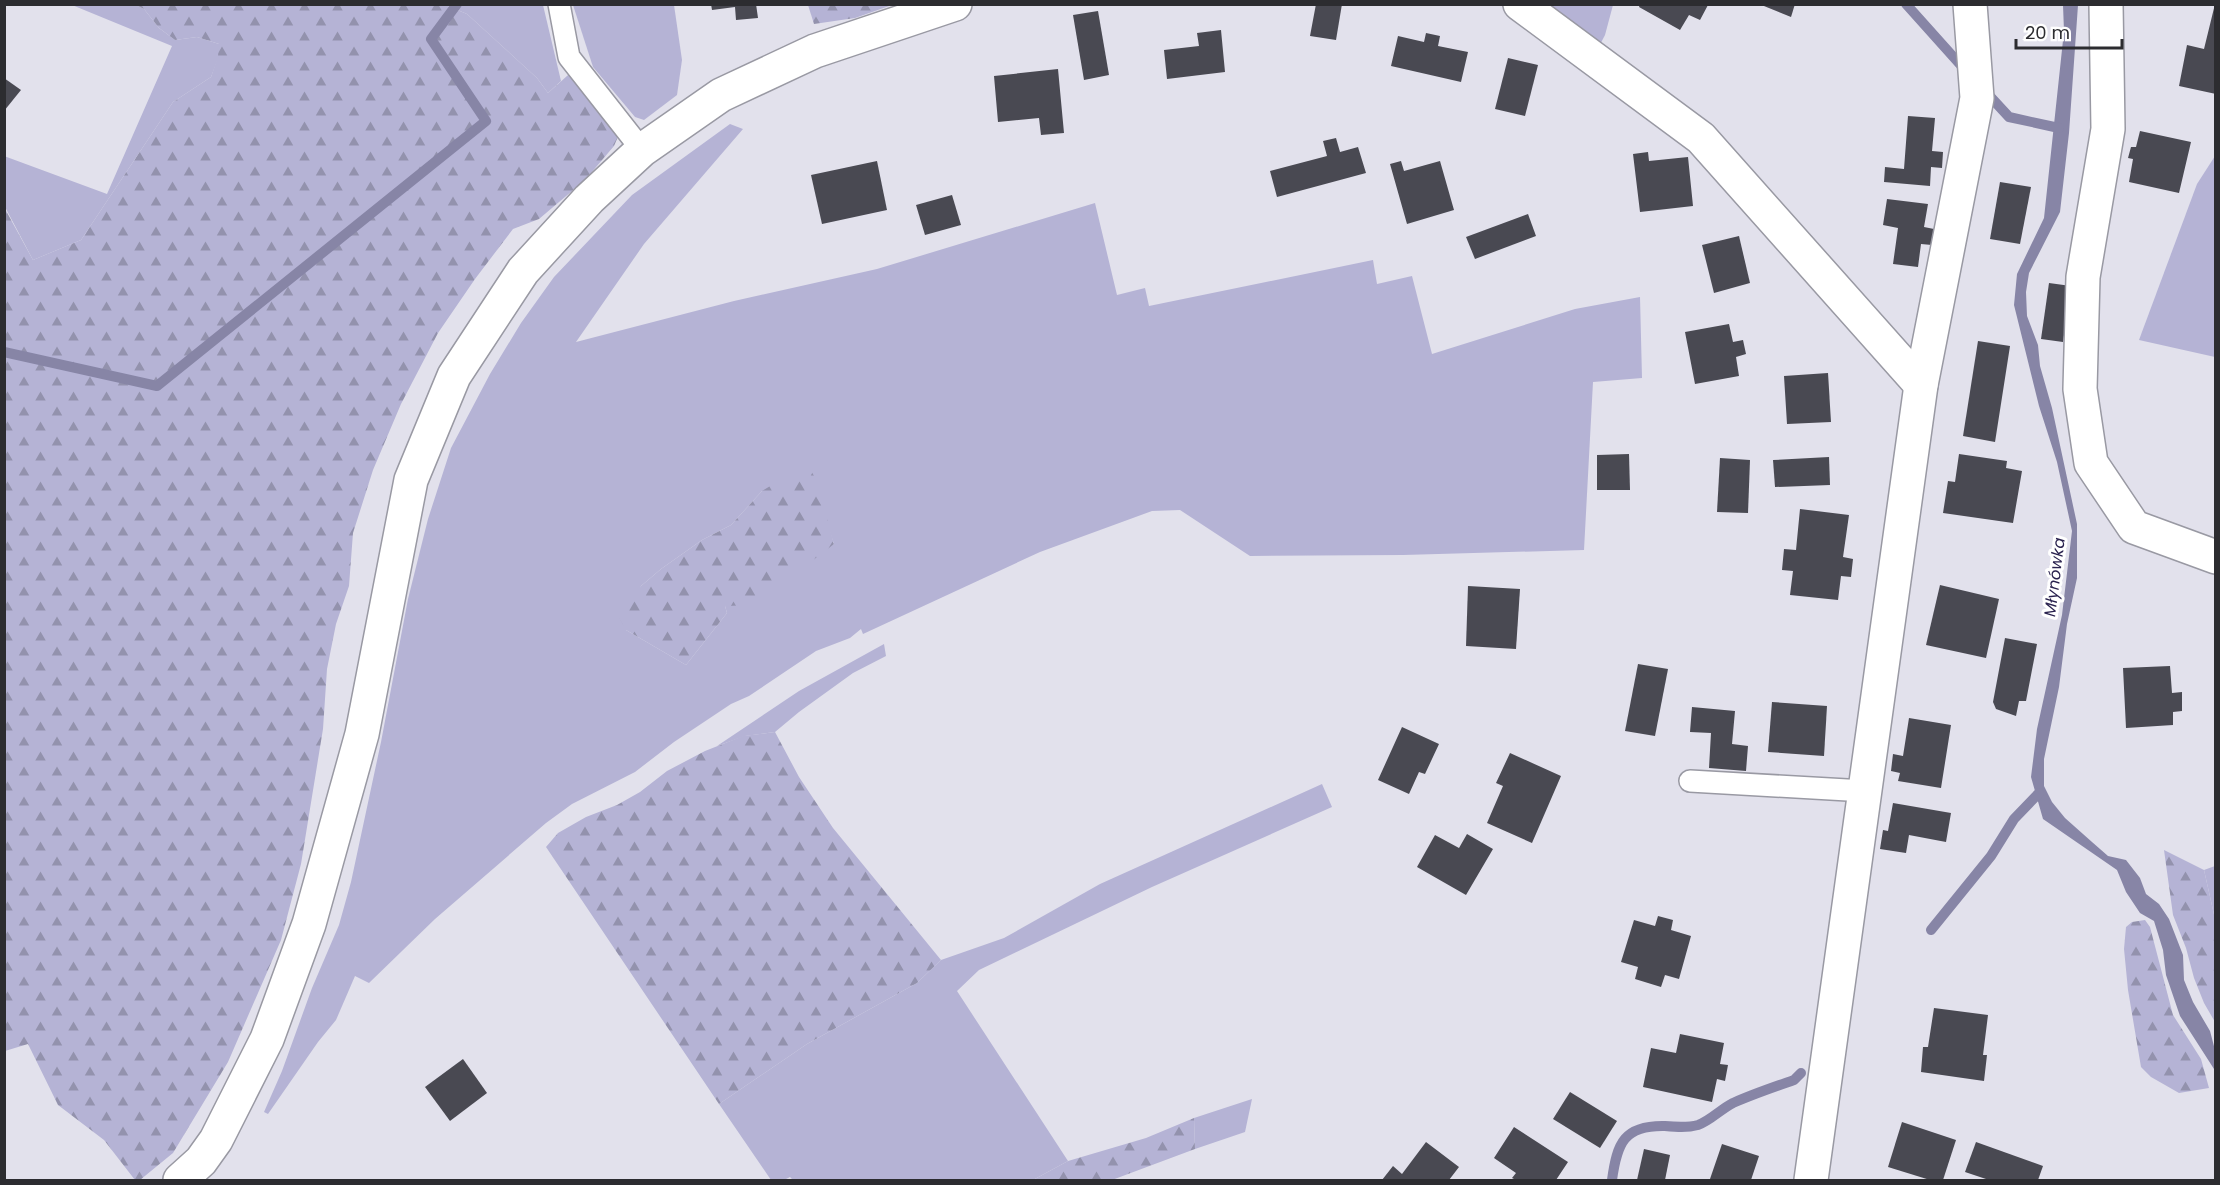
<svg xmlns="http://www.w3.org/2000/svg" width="2220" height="1185" viewBox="0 0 2220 1185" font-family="Poppins,sans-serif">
  <defs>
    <pattern id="forest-firs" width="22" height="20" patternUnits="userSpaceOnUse" patternTransform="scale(1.5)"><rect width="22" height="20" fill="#b5b3d5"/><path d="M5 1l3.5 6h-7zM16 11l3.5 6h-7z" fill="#9392ad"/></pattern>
  </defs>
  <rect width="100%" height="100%" fill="#e2e1ec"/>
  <g fill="#b5b3d5" fill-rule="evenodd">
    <path d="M451,4l92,1 18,76 -13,12 -11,-15 -70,-64 -19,-8z"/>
    <path d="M72,5h64l8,4 15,19 16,12 22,-3 22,7v12l-8,21 -38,25 -92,138 -48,20 -28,-53 -1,-51 103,38 65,-148z"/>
    <path d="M573,5h101l8,55 -5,35 -33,25 -9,-3 -42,-50z"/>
    <path d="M1520,5h93l-8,30 -12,23z"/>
    <path d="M730,124l13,5 -99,115 -68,98 158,-41 143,-32 218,-66 22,92 28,-7 4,18 224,-46 4,24 35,-8 20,78 143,-45 65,-12 2,81 -49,4 -9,168 -181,5 -153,1 -70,-46 -28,1 -112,41 -177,82 -2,-5 -11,9 -34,13 -67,45 -18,8 -57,38 -39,30 -63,32 -26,19 -111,96 -66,64 -14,-7 -19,44 -18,22 -50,72 -4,-2 18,-41 30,-83 27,-63 12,-43 30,-140 27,-143 20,-80 23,-71 39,-74 31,-51 33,-46 78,-82zM762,491l64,29 8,24 -109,62 2,7 -41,52 -60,-35 15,-44 20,-17 41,-29 29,-15z"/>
    <path d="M2215,156v201l-76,-17 58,-156z"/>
    <path d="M884,644l2,12 -33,17 -54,39 -24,20 -30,4 -28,10 82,-55z"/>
    <path d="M1322,784l10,23 -180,80 -173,83 -22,21 111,170 -35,19h-240l-3,-3 -6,3h-13l-52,-76 88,-60 110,-61 24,-23 63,-22 96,-54z"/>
    <path d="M2215,866v53l-11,-49z"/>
    <path d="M1252,1099l-7,33 -50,17 -1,-31z"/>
  </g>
  <g fill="url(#forest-firs)">
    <path d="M423,4l25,2 19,8 70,64 11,15 29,-26 46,58 -9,21 -29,34 -46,39 -26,10 -38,50 -37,54 -37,71 -28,66 -20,63 -4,53 -13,38 -9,45 -4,60 -22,135 -20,76 -53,122 -55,91 -33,27h-5l-31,-40 -46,-35 -30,-61 -23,7 -1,-844 29,53 48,-20 92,-138 38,-25 7,-21 1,-12 -22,-7 -22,3 -16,-12 -15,-19 -8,-4z"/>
    <path d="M808,5v-1l84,1 -37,13 -41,6z"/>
    <path d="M810,469l7,12 17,63 -79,61 -30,1 2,7 -41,52 -60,-35 -7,-13 22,-31 20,-17 41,-29 29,-15 31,-34 23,-14z"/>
    <path d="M775,732l24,45 34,51 108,132 -24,23 -110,61 -88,60 -173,-257 12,-14 28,-16 31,-12 23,-13 27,-21 38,-20 38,-15z"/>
    <path d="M2164,850l40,20 11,49v103l-11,-19 -10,-25 -8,-30 -13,-33z"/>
    <path d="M2145,920l5,7 23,88 28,44 8,29 -30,5 -28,-16 -10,-10 -13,-77 -4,-41 2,-22 6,-5z"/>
    <path d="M1194,1118l1,31 -83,31h-79l35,-19 78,-23z"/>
  </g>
  <path fill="#8785a6" d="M2063,5h15l-9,128 -9,79 -31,61 -3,19 1,24 11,29 2,21 12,42 25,116v54l-10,46 -8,63 -15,72v27l8,16 13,16 27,24 16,14 18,4 14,18 6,16 13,10 10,15 14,36 1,25 9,22 17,29 5,19v28l-1,-9 -34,-53 -14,-41 -3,-25 -9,-29 -14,-8 -14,-21 -9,-22 -74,-51 -12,-42 6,-48 25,-114 10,-84 -15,-69 -18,-56 -25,-101 3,-31 27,-56 20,-187z"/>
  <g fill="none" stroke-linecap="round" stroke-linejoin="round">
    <g stroke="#8785a6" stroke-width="10">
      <path d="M1906,4l60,67"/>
      <path d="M1985,91l24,26 50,11"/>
      <path d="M4,352l153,34 329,-265 -55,-82 26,-35"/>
      <path d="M1931,930l60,-74 23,-37 25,-26"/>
      <path d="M1612,1180c5,-37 12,-55 53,-54 11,1 22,2 33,-1 12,-4 23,-16 35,-22 20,-9 41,-16 61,-23l7,-7"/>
    </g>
  </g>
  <g fill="#494952">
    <path d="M711,4h45l2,14 -22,2 -1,-13 -23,3z"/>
    <path d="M1316,4h26l-6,36 -26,-4z"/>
    <path d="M1640,4h67l1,1 -8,15 -11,-5 -9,15 -41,-23z"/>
    <path d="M1759,4h36l-4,13z"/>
    <path d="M2215,4h1v90l-37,-8 8,-41 17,4z"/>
    <path d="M1098,11l11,64 -25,5 -11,-65z"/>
    <path d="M1221,30l4,42 -58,7 -3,-29 35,-4 -2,-13z"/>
    <path d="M1426,33l14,3 -2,10 30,6 -7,30 -70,-16 7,-30 26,6z"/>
    <path d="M1508,58l30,7 -13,51 -30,-7z"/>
    <path d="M1058,69l6,64 -23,2 -2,-17 -41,4 -4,-46z"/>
    <path d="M4,78l17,12 -17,21z"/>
    <path d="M1908,116l27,2 -3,33 11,1 -1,16 -11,-1 -1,19 -46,-4 1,-15 19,2z"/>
    <path d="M2140,131l51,11 -12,51 -50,-11 4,-23 -5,-1 3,-11h5z"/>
    <path d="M1336,138l4,14 18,-5 8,26 -89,24 -7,-26 57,-15 -4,-15z"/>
    <path d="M1648,152l1,9 39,-4 5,49 -53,6 -7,-58z"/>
    <path d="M877,161l10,49 -65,14 -11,-49z"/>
    <path d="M1401,161l3,10 36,-10 14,49 -47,14 -17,-60z"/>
    <path d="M2000,182l31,5 -11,57 -30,-5z"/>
    <path d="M952,195l9,30 -36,10 -9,-30z"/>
    <path d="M1887,199l41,5 -4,23 10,2 -2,16 -11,-1 -3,23 -25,-3 5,-36 -15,-3z"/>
    <path d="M1528,214l8,22 -61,23 -9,-22z"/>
    <path d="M1739,236l11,47 -36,10 -12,-48z"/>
    <path d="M2049,283l22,3 -8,56 -22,-3z"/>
    <path d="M1729,324l4,18 10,-2 3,14 -10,3 3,19 -44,8 -10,-52z"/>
    <path d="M1978,341l32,5 -15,96 -32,-6z"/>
    <path d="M1828,373l3,49 -44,2 -3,-48z"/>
    <path d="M1629,454l1,36h-33v-35z"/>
    <path d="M1959,454l48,7 -1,7 16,3 -9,52 -70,-10 5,-32 7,1z"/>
    <path d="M1829,457l1,28 -55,2 -2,-27z"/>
    <path d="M1720,458l30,2 -2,53 -31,-1z"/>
    <path d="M1800,509l49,6 -6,42 10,2 -2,18 -10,-1 -3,24 -48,-5 3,-24 -11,-1 2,-21 12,1z"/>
    <path d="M1940,585l59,14 -13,59 -60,-13z"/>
    <path d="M1468,586l52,3 -4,60 -50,-3z"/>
    <path d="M2005,638l32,6 -11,57h-7l-3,15 -20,-7 -3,-7z"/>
    <path d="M1638,664l30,5 -13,67 -30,-5z"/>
    <path d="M2170,666l2,27 10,-1v19l-9,1v13l-47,3 -3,-60z"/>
    <path d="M1772,702l55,4 -3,50 -56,-4z"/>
    <path d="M1692,707l43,4 -3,33 16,2 -2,25 -37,-3 2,-35 -21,-1z"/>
    <path d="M1909,718l42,7 -10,63 -43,-7 2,-8 -9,-2 2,-17 10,2z"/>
    <path d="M1402,727l37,17 -14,30 -6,-2 -10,22 -31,-14z"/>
    <path d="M1510,753l51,23 -29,67 -45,-20 16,-37 -7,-3z"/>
    <path d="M1893,803l58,10 -5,29 -37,-7 -3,18 -26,-4 3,-19 5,1z"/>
    <path d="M1467,834l26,15 -27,46 -49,-28 18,-32 24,13z"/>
    <path d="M1658,916l15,4 -2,10 20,6 -12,43 -14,-4 -4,12 -26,-8 3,-12 -17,-5 13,-42 21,6z"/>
    <path d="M1934,1008l54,7 -5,40h4l-3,26 -63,-9 2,-25h5z"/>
    <path d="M1680,1034l44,9 -4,21 8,1 -3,16 -8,-2 -5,23 -69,-15 8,-39 25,5z"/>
    <path d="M463,1059l24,34 -37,28 -25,-34z"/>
    <path d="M1570,1092l47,29 -17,27 -47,-29z"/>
    <path d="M1902,1122l54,18 -13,40h-13l-42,-13z"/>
    <path d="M1514,1127l54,35 -12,18h-40l-4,-2 4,-5 -22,-15z"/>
    <path d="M1426,1142l33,25 -10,13h-67l11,-14 9,8z"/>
    <path d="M1976,1142l67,24 -5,14h-49l-24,-8z"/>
    <path d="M1722,1144l37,12 -8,24 -41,-1z"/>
    <path d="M1644,1149l26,6 -5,25h-28z"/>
  </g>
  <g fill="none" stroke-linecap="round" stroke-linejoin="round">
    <defs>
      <g id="service">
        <path d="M559,4l10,53 73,93"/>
        <path d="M1690,781l175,10"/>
      </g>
      <g id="minor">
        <path d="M1520,4l181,134 220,247"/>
        <path d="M2106,4l2,125 -25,148 -3,112 11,74 43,64 82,30"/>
        <path d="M1811,1180l110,-795 56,-287 -7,-94"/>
      </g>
      <path id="tertiary" d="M180,1180l21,-19 15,-21 51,-101 42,-115 53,-190 49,-254 43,-104 69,-105 66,-72 53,-49 79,-55 94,-44 140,-47"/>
    </defs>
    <use href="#service" stroke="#9999a3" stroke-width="24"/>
    <use href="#minor" stroke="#9999a3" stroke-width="36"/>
    <use href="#tertiary" stroke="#9999a3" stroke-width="36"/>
    <use href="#service" stroke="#fff" stroke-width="21"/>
    <use href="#minor" stroke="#fff" stroke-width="33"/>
    <use href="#tertiary" stroke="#fff" stroke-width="33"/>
  </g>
  <g text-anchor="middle" stroke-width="6" stroke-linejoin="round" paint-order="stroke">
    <g font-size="16" font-style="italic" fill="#29214e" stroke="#fff">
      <text transform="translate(2054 577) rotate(-83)" y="6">Młynówka</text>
    </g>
  </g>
  <rect width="2220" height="1185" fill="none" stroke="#2c2c30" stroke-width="12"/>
  <path d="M2016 39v9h106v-9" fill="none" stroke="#2c2c30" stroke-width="3"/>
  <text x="2025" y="39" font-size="18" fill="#2c2c30" stroke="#ffffff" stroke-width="4.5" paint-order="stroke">20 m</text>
</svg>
